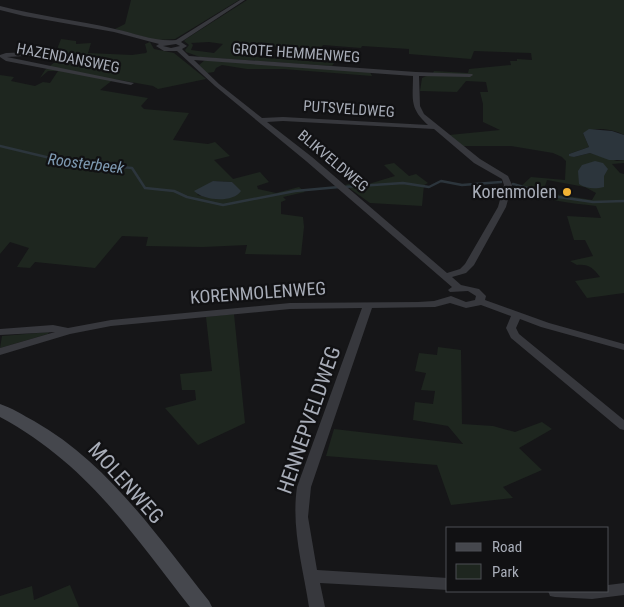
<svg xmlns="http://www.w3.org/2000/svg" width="624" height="607" viewBox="0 0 624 607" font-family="'Roboto Condensed',sans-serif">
  <rect width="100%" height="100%" fill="#161618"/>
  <g fill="#1e261f" fill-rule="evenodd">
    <path d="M131,0h108l-64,39 -19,1 -41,-11 10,-5z"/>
    <path d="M247,0h377v135c-11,-6 -29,-9 -41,-2l6,14 -20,7 5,3 16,-4 27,8 7,-1v3l-12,1 8,9 4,1v119l-37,5 -12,-17 25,-4c-7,-9 -11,-13 -23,-12l-7,-4 23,-5 -8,-16h-11l-7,-24 34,2 -5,-12c-26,-3 -55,-6 -78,-17l13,-12 34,3 1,-19 -4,-4 -9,-4 -42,-7h-48l-14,-11 51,-5 -17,-8v-18l-3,-12h8l-2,-10 -20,-1 -9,11 -37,-1 2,-13 11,-5 1,-2 34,2 1,-4 42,-4 -1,-4h7v-2l15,1 -1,-7 -57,-2 -3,8 -62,-5v-5l-47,-3 -1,2 -38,-3 -2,3 -5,1 -73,-4 -10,10 101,8 -2,3 -132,-9 -14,-5 -1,-2 4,-5 -5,-4 2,-2zM209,42l14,2 -9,9 -23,-3 2,-5 -2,-2zM547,180l38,7 11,6 -4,7 -37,-6 -10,-8z"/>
    <path d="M61,39l15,2v3l15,-1 -3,10 44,2 14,-2 1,-1 -2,-8 5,-2 4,7 20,4 31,25 1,1 -48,10 -5,-3 -39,-7 -14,11 48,8 -7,8 3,3 45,4 -16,27 35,4 7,-2 15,14 -16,4 19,19 27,-7 9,10 -12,4 1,3 18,4 23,-6 6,5 -22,5 3,3 -5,2v12l22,3 1,10 -3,28 -56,-1 2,-9 -44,2 -57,-1 2,-9 -26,-1 -27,32 -60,-6 -5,6 -13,-1 12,-19 -19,-6 -10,12v-179l14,2 -3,4 24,5 8,-4 7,1 8,-12h-10l-8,7 5,-8 16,-13 -37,-1 32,-4zM213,181l19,1 3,4 -18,13 -20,-4z"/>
    <path d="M205,60l165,12 2,4 -89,-7h-36l-25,-4 -6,3 -2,4 -7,1 -8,-8z"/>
    <path d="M394,163l15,13 7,-2 12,9 -4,2 -2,21 -52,-3 -25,-18 11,-3 6,4 33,-10 -11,-11z"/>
    <path d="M234,314l11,109 -47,22 -33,-37 31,-8 -1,-10h-13l-2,-16 32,-3 -6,-54z"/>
    <path d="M49,332l-1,2 -48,14 2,-12z"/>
    <path d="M438,347l23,3 1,74 31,2 22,6 27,-10 10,7 -33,19 23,22 -39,17 10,11 -62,7 -14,-40 -111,-9 8,-27 129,15 -15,-18 -35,-6 2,-18 18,2 2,-13 -14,-1 5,-17 -11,-2 4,-18 18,2z"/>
    <path d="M70,585l9,22h-79v-11l32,-10 2,14z"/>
  </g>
  <g fill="#2c353c">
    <path d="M589,129l23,2 12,4v25h-15l-19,-7 -16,4 -5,-1v-2l20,-7 -6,-14z"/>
    <path d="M595,161l8,2 5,6 -4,7v11c-8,2 -18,2 -25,-3l-1,-13 4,-6z"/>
    <path d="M213,181l19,1 9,9c-8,12 -37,10 -47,0z"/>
  </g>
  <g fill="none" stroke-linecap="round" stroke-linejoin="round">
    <g stroke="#2c353c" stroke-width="2.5">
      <path d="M0,146l67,16 65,6 13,20 29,3 13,6 36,8 72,-14 44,-4"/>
      <path d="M513,184l46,13 34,5 31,-1"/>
      <path d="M344,187l59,-4 26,4 12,-6 21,4 39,-3"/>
    </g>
    <g fill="#37383d" fill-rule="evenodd">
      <path d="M240,0h5l-64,42 6,4 -5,3 7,7 227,16 56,2 1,1 -3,2 -51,-1 1,30 4,8 56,45 28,17 4,9 -6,22 -32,58 -8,8 -14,4 9,8 18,4 7,7 -1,4 64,23 75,21v6l-83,-23 -21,-8 -4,9 3,6 105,86v10l-4,-1 -109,-91 -5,-10 5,-12 -30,-11 -15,3 -16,-5 -15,4 -63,1 -61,179 -3,30 9,53 131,8v12l-128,-7 5,24h-16c-6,-40 -18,-79 -12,-120l65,-179 -72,1 -179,17 -41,8 -70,21v-7l55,-16 -55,3v-6l53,-4 15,3 43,-8 179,-17 128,-1 16,-1 17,-5 15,6 9,-2 1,-4 -8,-5 -18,1 -2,-2 4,-3 -146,-126 -91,-75 -38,-35h-13l-8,-5 3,-2 -45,-12 -90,-16 -24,-6v-4c38,10 77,14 115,23 20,4 40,13 61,11zM176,44l4,2 -9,2 -8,-2zM194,60l219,16c0,23 -4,32 15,49l-145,-8 -21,1 -43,-34zM283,121l151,8 40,34 28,16 2,6 -6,22 -33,57 -5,5 -13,4 -135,-116 -45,-35z"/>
      <path d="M57,51l3,2 -1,1 -52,3 127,26 -3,2 -125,-24 -6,-4v-2l6,-2z"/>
      <path d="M624,583v12l-32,4 -37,-2 -5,-1 -2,-5h60v-6z"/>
    </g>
    <path fill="#45474d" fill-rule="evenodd" d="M0,404c12,4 23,11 34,17 74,42 123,115 175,180l3,6h-22c-59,-75 -103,-143 -190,-190z"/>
  </g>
  <circle fill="#f2b134" stroke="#111113" stroke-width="2" cx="567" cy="192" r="5"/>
  <g text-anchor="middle" stroke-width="4.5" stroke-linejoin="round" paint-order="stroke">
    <g font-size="15" fill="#a8adb8" stroke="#111113">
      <text transform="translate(296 53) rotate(4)" y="5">GROTE HEMMENWEG</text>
      <text transform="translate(68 58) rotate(11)" y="5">HAZENDANSWEG</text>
      <text transform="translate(349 109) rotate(4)" y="5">PUTSVELDWEG</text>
      <text transform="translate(333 161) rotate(40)" y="5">BLIKVELDWEG</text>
    </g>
    <g font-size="16" font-style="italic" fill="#7f9bb3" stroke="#111113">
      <text transform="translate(86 163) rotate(7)" y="6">Roosterbeek</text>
    </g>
    <g font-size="18" fill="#a8adb8" stroke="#111113" text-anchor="end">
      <text x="557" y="198">Korenmolen</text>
    </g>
    <g font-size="18" fill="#a8adb8" stroke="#111113">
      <text transform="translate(258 293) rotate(-4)" y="6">KORENMOLENWEG</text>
    </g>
    <g font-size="21" fill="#a8adb8" stroke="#111113">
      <text transform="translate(309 420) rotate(-71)" y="7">HENNEPVELDWEG</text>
      <text transform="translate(126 483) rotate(48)" y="7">MOLENWEG</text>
    </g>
  </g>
  <rect x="446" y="527" width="162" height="65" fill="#111113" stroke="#4d4f55"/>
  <rect x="456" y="543" width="25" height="8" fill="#45474d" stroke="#4d4f55"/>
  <text x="492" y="552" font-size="15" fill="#a8adb8">Road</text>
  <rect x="456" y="564" width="25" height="15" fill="#1e261f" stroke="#4d4f55"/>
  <text x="492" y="577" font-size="15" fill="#a8adb8">Park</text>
</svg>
